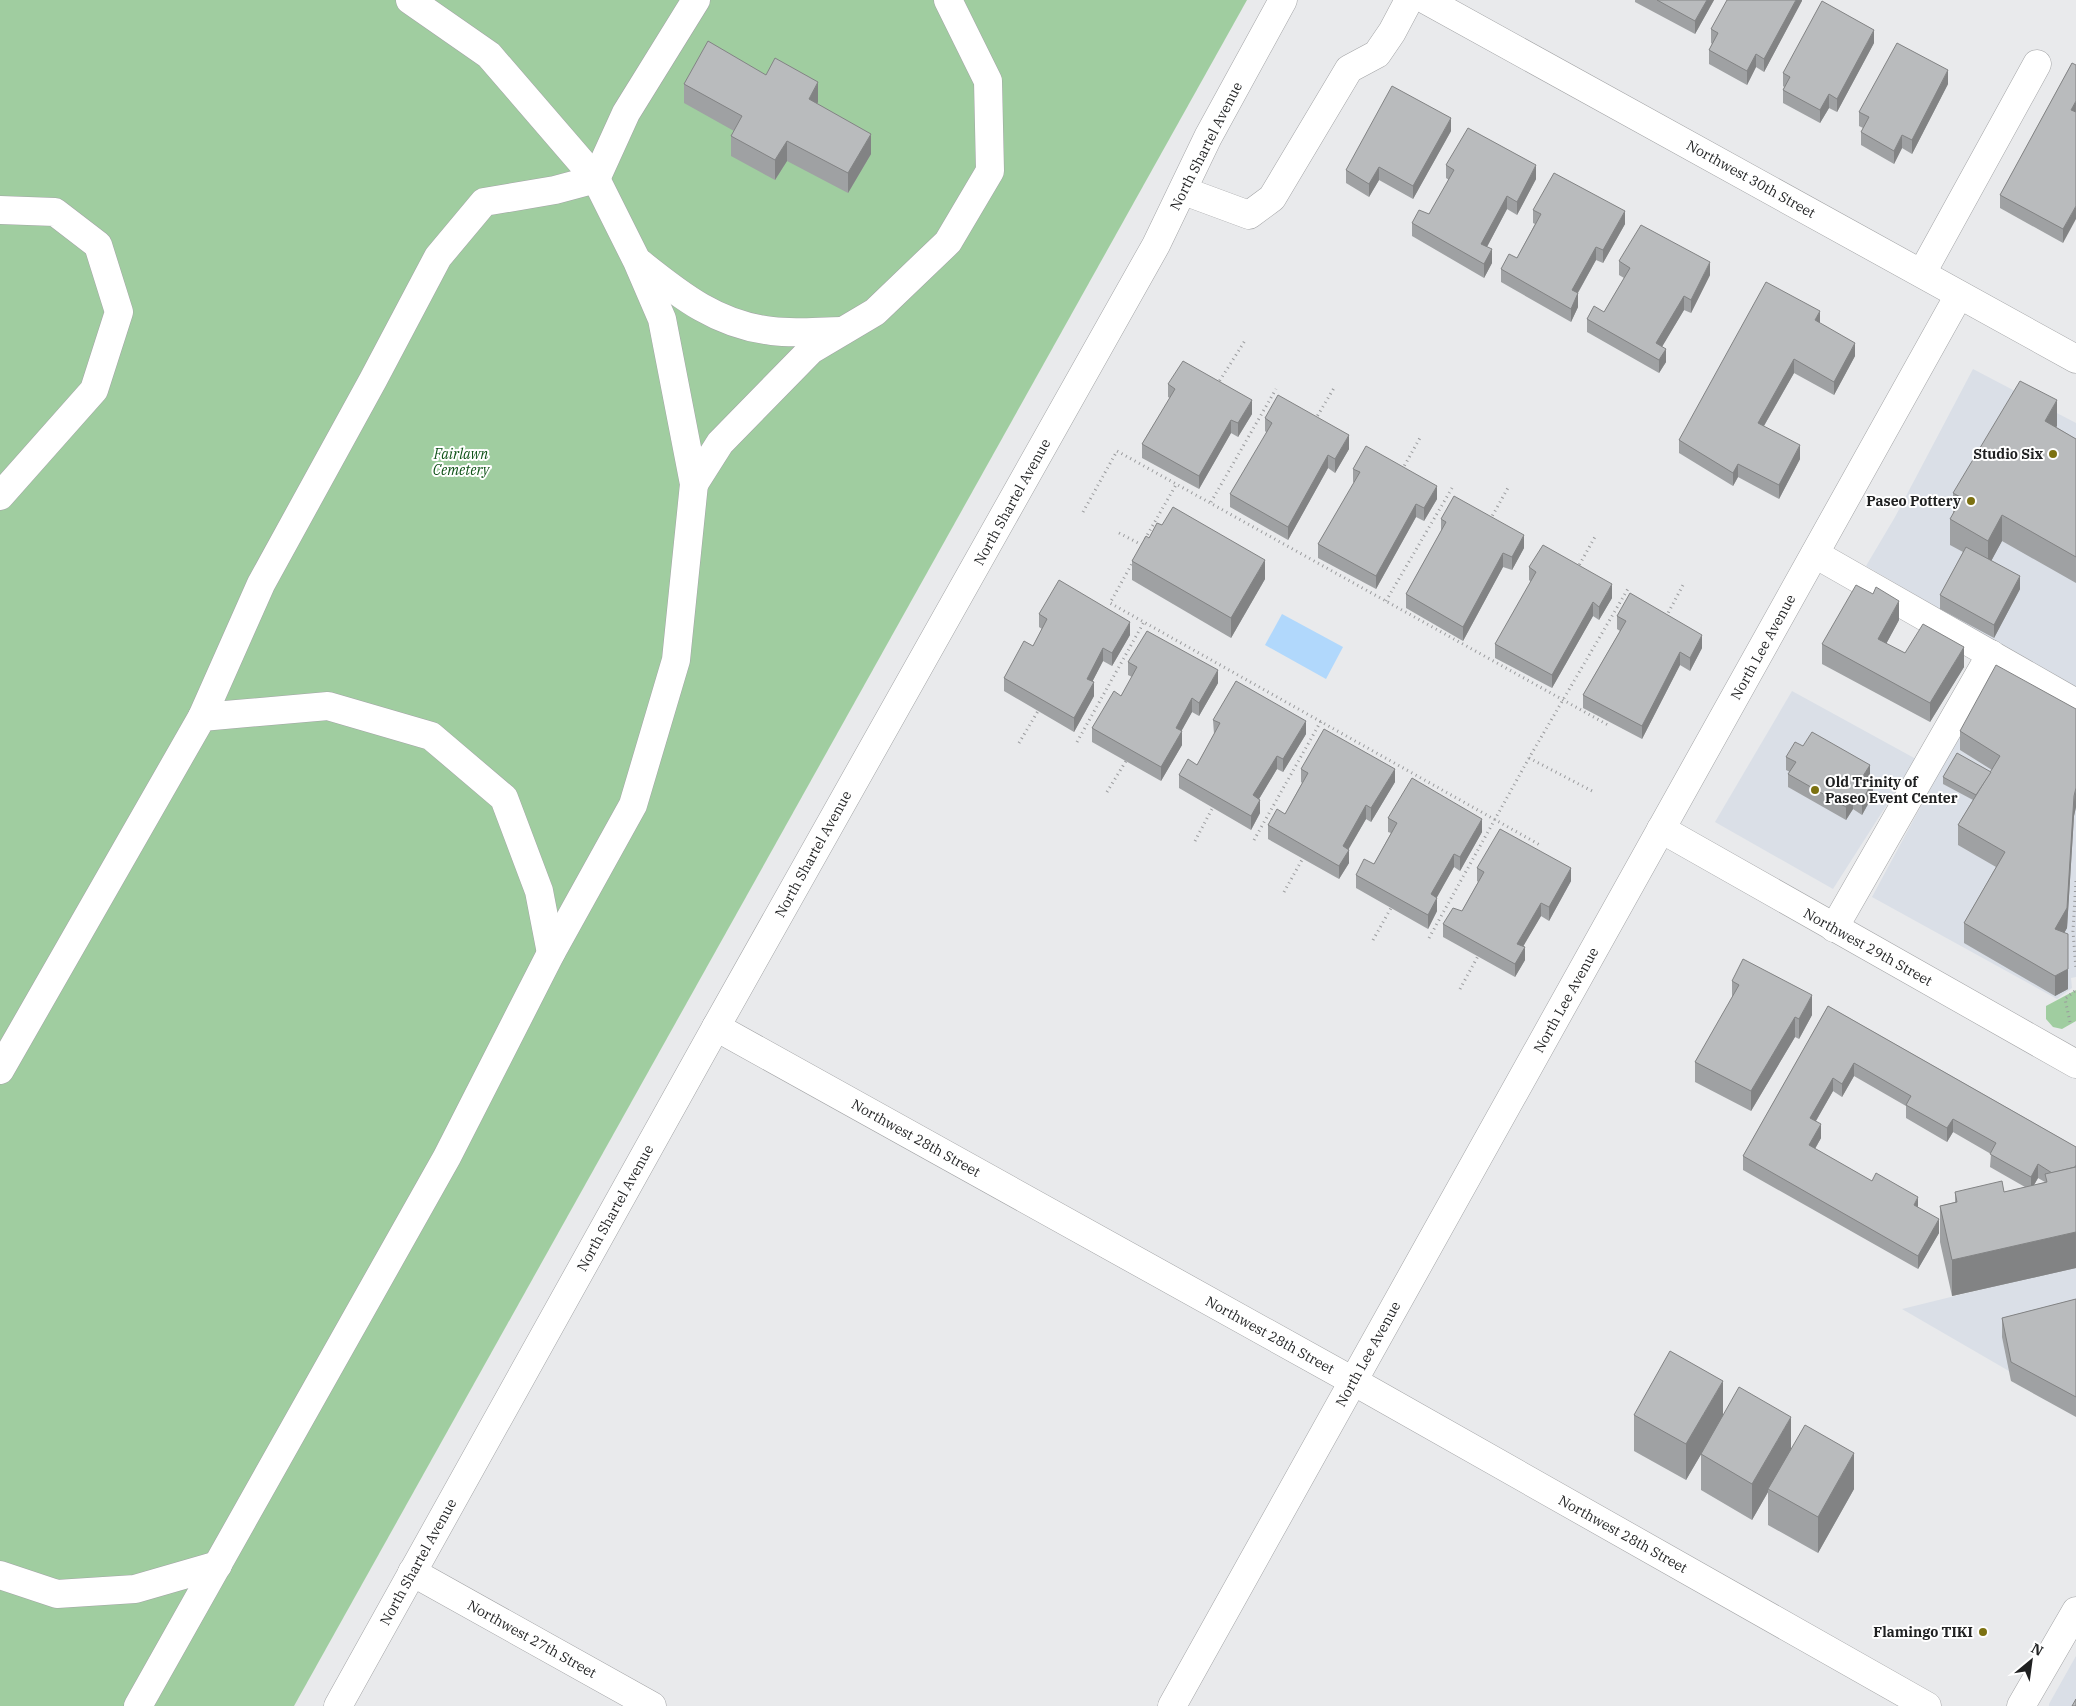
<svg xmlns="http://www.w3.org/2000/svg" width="2076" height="1706" viewBox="0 0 2076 1706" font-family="'IBM Plex Serif',serif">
  <rect width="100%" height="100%" fill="#e9eaec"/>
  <g fill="#dadfe7">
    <path d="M1973,369l103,54v554l-5,1 1,10 -15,11 -185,-102 134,-249 -140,-82 29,-49z"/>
    <path d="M1792,691l124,68 -83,130 -118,-67z"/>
    <path d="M2076,1266v144l-174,-101z"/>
    <path d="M2076,1656v50h-27v-2z"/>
  </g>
  <g fill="#a0cda0">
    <path d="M0,0h1247l-953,1706h-294z"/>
    <path d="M2076,990v31l-14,8 -9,-2 -7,-8v-13z"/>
  </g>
  <path fill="#b1d8fc" d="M1282,614l61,33 -17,32 -61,-34z"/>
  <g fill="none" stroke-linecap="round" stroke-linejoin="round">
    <defs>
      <g id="minor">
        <path d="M1426,0l650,359"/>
        <path d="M1184,191l65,24 23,-17 77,-129 28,-15 15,-22 17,-32"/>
        <path d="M0,210l55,2 43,33 21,67 -25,78 -94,106"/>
        <path d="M640,263c41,33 78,62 132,68 23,3 47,0 70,0"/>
        <path d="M1922,273l115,-209"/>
        <path d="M694,484l26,-41 91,-93 64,-38 73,-70 42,-71 -2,-90 -40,-81"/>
        <path d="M1815,554l261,149"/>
        <path d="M202,717l59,-133 112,-204 65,-123 46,-55 71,-12 41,-11 30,-66 70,-113"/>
        <path d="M1661,829l415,235"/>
        <path d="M1834,928l157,-274"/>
        <path d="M716,1027l637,354 574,325"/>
        <path d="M0,1070l202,-353 126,-11 103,30 73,62 35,93 12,62"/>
        <path d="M412,1572l240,134"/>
        <path d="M0,1575l57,19 78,-5 83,-24"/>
        <path d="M138,1706l309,-549 104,-204 82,-148 43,-145 18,-176 -32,-165 -25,-58 -41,-82 -107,-124 -79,-55"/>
        <path d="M338,1706l378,-679 440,-782 52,-108 75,-137"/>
        <path d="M1172,1706l787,-1411"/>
        <path d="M2021,1706l55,-95"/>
      </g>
    </defs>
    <use href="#minor" stroke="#a3a4a6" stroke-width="29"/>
    <g stroke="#9a9b9d" stroke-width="3" stroke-dasharray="1 4" stroke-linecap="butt">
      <path d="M1217,385l29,-46"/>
      <path d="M1315,420l19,-32"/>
      <path d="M1402,470l19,-34"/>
      <path d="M1211,502l65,-113"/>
      <path d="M1083,512l34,-61 491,274"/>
      <path d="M1490,520l19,-34"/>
      <path d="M1119,533l23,12"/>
      <path d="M1145,539l32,-56"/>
      <path d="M1134,560l-24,43 430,242"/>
      <path d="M1577,569l19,-34"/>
      <path d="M1386,601l66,-113"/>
      <path d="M1666,617l17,-32"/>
      <path d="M1077,742l67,-120"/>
      <path d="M1019,743l19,-32"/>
      <path d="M1529,758l65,34"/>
      <path d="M1107,792l19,-31"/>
      <path d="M1254,840l67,-119"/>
      <path d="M1195,841l18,-34"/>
      <path d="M2076,881l-3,50 3,38"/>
      <path d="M1284,892l19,-34"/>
      <path d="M1429,938l100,-180 100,-171"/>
      <path d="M1373,940l18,-32"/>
      <path d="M1460,989l18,-33"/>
      <path d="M2070,1022l-5,-23 11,-9"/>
    </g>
    <use href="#minor" stroke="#fff" stroke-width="28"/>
  </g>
  <g fill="#9fa1a3" fill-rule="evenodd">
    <path d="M1635,0h79l-19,34 -60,-32z"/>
    <path d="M1802,0l-38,72 -8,-5 -9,18 -38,-21v-14l3,-6 -1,-1v-14z"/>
    <path d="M1874,43l-37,69 -8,-4 -9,15 -37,-20v-13l1,-3 -1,-1v-13z"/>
    <path d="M2072,63l-9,180 -63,-35v-13z"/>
    <path d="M766,75l52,27 -1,2 54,50 -23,39 -61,-32 -12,19 -44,-24v-20l3,-5 -50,-28v-19z"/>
    <path d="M1948,84l-36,70 -10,-6 -8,16 -33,-19v-13l2,-4 -4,-2v-14z"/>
    <path d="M1451,131l-38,68 -34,-19 -10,17 -23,-14v-13z"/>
    <path d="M1446,165l90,14 -19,36 -10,-6 -20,38 5,16 -8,15 -72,-42v-13l17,-9 20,-34 -3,-2z"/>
    <path d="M1533,210l92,14 -22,39 -7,-3 -18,33v14l-7,15 -70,-40v-13l16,-11 18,-34 -2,-1z"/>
    <path d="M1619,261l91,14 -19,38 -7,-3 -22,36 4,16 -7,11 -72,-41v-13l17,-7 20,-34 -5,-3z"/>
    <path d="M1820,323l35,33 -21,39 -40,-22 -30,53 36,33 -21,40 -41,-22 -5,9 -54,-33v-13z"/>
    <path d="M1168,384l84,30 -14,23 -7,-4 -32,56 -57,-31v-14l28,-46 -2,-1z"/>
    <path d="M1265,418l84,31 -14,24 -7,-5 -40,72 -58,-33v-13l37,-61 -2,-2z"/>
    <path d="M2057,426l-1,1 20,12v144l-74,-42 -11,20 29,28 -26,49 -54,-29v-14l23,-43 -13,-7v-26l3,-4v-22z"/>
    <path d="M1353,469l84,30 -13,22 -8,-4 -40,72 -58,-31v-14l36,-61 -1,-1z"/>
    <path d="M1441,519l83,29 -12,22 -9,-3 -40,74 -57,-33v-14l35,-63z"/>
    <path d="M1149,538l116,41 -34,59 -99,-58v-19z"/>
    <path d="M1529,567l83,31 -13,22 -6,-4 -41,72 -57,-30v-14l36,-62 -2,-2z"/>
    <path d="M1039,614l91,21 -18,31 -9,-5 -11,21 2,14 -20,36 -70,-41v-13l29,-32 9,-17 -3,-2z"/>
    <path d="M1617,616l85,32 -12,23 -10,-6 -38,74 -59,-31v-13l37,-64 -3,-2z"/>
    <path d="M1899,620l-13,24 19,9 59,14 -34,55 -108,-58v-20z"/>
    <path d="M1128,662l90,21 -19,33 -7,-4 -11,19 1,14 -21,36 -69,-39v-14l29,-32 11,-19 -4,-2z"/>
    <path d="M2076,709v98l-2,9 -7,112 -3,5 4,56 -13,7 -91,-53v-20l32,-56 -38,-22v-20l15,-25 -30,-16v-7l48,-5 1,-2 -32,-20v-19z"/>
    <path d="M1213,720l93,14 -23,38 -6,-3 -18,30 1,14 -9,17 -72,-42v-13l18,-10 17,-31z"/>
    <path d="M1803,746l67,32 -1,1 4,16 -11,20 -9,-6 -7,11 -58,-33v-13l2,-2 -4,-2v-13z"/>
    <path d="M1301,769l94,13 -24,40 -5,-3 -18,30 1,14 -10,16 -71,-40v-14l17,-11 17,-31 -1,-1z"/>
    <path d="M1388,818l94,14 -22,39 -6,-4 -18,31 1,13 -9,18 -72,-41v-13l18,-11 17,-31 -3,-1z"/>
    <path d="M1477,868l94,13 -22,40 -8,-5 -18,30 2,14 -10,17 -72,-40v-13l19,-13 16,-29 -1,-1z"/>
    <path d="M1732,981l80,34 -13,24 -4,-2 -44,74 -56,-29v-20l37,-63z"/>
    <path d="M1828,1006l248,141v121l-124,28 -12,-54v-36l15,-4v-10h49l21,-5 -35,-20 1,-13 -38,-22 -6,10 -41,-24v-12l-52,-30 -12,21 -9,-6 -17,30 5,17 -6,11 103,59 21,25 -21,36 -175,-99v-14zM2038,1178l7,4 -11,3z"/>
    <path d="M2076,1299v118l-65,-36 -9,-44v-19z"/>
    <path d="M1634,1415h89l68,34 63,40 -36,64 -50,-28v-33l-16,28 -51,-30v-36l-15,26 -52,-29z"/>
  </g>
  <g fill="#828384">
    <path d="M1707,0h7l-19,34v-13z"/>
    <path d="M1796,0h6v1l-38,71v-13z"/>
    <path d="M1874,30v13l-37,69v-13z"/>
    <path d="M1756,54v13l-9,18v-14z"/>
    <path d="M1948,70v14l-36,70v-14z"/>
    <path d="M818,82v20l-9,17v-20z"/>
    <path d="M1829,94v14l-9,15v-13z"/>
    <path d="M2076,101v13l-5,-4z"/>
    <path d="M1451,118v13l-38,68v-13z"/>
    <path d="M871,134v20l-23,39v-20z"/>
    <path d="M1902,135v13l-8,16v-13z"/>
    <path d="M787,141v20l-12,19v-20z"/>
    <path d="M1536,165v14l-19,36v-13z"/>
    <path d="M1379,167v13l-10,17v-13z"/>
    <path d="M1507,196v13l-26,49v-14z"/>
    <path d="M2076,206v13l-13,24v-14z"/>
    <path d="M1625,211v13l-22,39v-13z"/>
    <path d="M1596,247v13l-24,43v-13z"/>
    <path d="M1492,249v14l-8,15v-14z"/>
    <path d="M1710,262v13l-19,38v-13z"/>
    <path d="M1578,293v14l-7,15v-13z"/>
    <path d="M1684,296v14l-28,47v-14z"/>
    <path d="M1820,311v13l-5,-4z"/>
    <path d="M1855,343v13l-21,39v-13z"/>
    <path d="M1666,349v13l-7,11v-13z"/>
    <path d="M1794,359v14l-36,63v-13z"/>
    <path d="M1252,400v14l-14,23v-14z"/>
    <path d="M2057,400v26l-12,21v-26z"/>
    <path d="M1231,420v13l-32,56v-13z"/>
    <path d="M1349,435v14l-14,24v-14z"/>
    <path d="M1800,445v14l-21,40v-14z"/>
    <path d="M1328,455v13l-40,72v-13z"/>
    <path d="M1738,464v13l-5,9v-13z"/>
    <path d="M1437,486v13l-13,22v-13z"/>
    <path d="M1416,504v13l-40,72v-13z"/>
    <path d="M2002,515v26l-14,26v-26z"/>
    <path d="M1524,535v13l-12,22v-13z"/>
    <path d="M1503,553v14l-40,74v-14z"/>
    <path d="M1265,560v19l-34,59v-20z"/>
    <path d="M2020,576v13l-26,49v-13z"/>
    <path d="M1612,584v14l-13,22v-13z"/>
    <path d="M1899,601v19l-21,39v-20z"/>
    <path d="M1593,602v14l-41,72v-13z"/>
    <path d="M1130,622v13l-18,31v-13z"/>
    <path d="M1702,635v13l-12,23v-13z"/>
    <path d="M1964,647v20l-34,55v-19z"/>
    <path d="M1103,648v13l-16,31v-13z"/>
    <path d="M1680,652v13l-38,74v-13z"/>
    <path d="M1218,670v13l-19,33v-13z"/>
    <path d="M1094,682v14l-20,36v-14z"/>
    <path d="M1192,698v14l-16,29v-13z"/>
    <path d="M1306,721v13l-23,38v-13z"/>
    <path d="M1182,731v14l-21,36v-14z"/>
    <path d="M1277,756v13l-24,40v-14z"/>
    <path d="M1870,765v13l-7,11v-13z"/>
    <path d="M1395,769v13l-24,40v-14z"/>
    <path d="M1873,781v14l-11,20v-14z"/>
    <path d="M2076,788v19l-2,9 -7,112 -12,21v-20z"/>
    <path d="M1853,795v14l-7,11v-13z"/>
    <path d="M1260,800v13l-9,17v-14z"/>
    <path d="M1366,805v14l-23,40v-13z"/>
    <path d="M1482,819v13l-22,39v-14z"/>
    <path d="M1349,850v13l-10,16v-13z"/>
    <path d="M1454,854v13l-23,41v-14z"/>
    <path d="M1571,868v13l-22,40v-14z"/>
    <path d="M1437,898v13l-9,18v-14z"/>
    <path d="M1541,903v13l-24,41v-13z"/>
    <path d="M1525,947v13l-10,17v-13z"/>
    <path d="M2068,969v20l-13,7v-20z"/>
    <path d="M1812,995v20l-13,24v-20z"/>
    <path d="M1795,1017v20l-44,74v-20z"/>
    <path d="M1854,1063v13l-12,21v-13z"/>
    <path d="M1833,1078v13l-23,40v-13z"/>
    <path d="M1953,1119v13l-6,10v-14z"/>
    <path d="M1821,1124v14l-12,21v-14z"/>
    <path d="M2038,1164v14l-7,12v-13z"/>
    <path d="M1918,1197v13l-4,-5z"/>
    <path d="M1939,1219v14l-21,36v-13z"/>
    <path d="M2076,1232v36l-124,28v-36z"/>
    <path d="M1723,1381v36l-37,63v-36z"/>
    <path d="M1791,1417v36l-23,36v3l-16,28v-36z"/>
    <path d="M1854,1453v36l-36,64v-36z"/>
  </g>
  <g fill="#b9bbbd" stroke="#828384">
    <path d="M1657,0h50l-12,21z"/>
    <path d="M1727,0h69l-32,59 -8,-5 -9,17 -38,-21 9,-17 -7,-4z"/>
    <path d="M1822,1l52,29 -37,69 -8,-5 -9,16 -37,-20 7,-13 -7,-4z"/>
    <path d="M708,41l58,34 9,-17 43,24 -9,17 62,35 -23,39 -61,-32 -12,19 -44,-24 11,-20 -58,-32z"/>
    <path d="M1897,43l51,27 -36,70 -10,-5 -8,16 -33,-19 8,-15 -10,-5z"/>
    <path d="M2072,63l4,2v36l-5,9 5,2v94l-13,23 -63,-34z"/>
    <path d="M1392,86l59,32 -38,68 -34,-19 -10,17 -23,-14z"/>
    <path d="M1468,128l68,37 -19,37 -10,-6 -26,48 11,5 -8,15 -72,-41 7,-13 10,4 25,-44 -8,-5z"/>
    <path d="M1554,173l71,38 -22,39 -7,-3 -24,43 6,3 -7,16 -70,-40 8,-15 8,4 24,-44 -8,-4z"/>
    <path d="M1641,225l69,37 -19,38 -7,-4 -28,47 10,6 -7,11 -72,-41 7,-13 10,6 26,-44 -11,-7z"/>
    <path d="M1766,282l54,29 -5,9 40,23 -21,39 -40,-23 -36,64 42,22 -21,40 -41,-21 -5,9 -54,-33z"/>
    <path d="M1183,361l69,39 -14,23 -7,-3 -32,56 -57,-32 33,-55 -7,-5z"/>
    <path d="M2020,381l37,19 -12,21 31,18v118l-74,-42 -14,26 -38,-22 12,-21 -9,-5z"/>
    <path d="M1278,395l71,40 -14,24 -7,-4 -40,72 -58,-33 42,-71 -7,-5z"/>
    <path d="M1366,446l71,40 -13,22 -8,-4 -40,72 -58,-32 42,-72 -7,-3z"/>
    <path d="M1454,496l70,39 -12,22 -9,-4 -40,74 -57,-33 40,-72 -5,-3z"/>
    <path d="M1173,507l92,53 -34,58 -99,-57 14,-25 3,2 8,-15 5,2z"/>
    <path d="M1543,545l69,39 -13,23 -6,-5 -41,73 -57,-31 41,-72 -7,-5z"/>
    <path d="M1966,547l54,29 -26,49 -54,-30z"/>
    <path d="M1059,580l71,42 -18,31 -9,-5 -16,31 7,3 -20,36 -70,-40 20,-37 9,5 14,-27 -8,-5z"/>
    <path d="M1856,585l17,9 3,-7 23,14 -21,38 27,14 18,-29 41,23 -34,56 -108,-59z"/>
    <path d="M1630,593l72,42 -12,23 -10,-6 -38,74 -59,-31 43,-74 -9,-5z"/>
    <path d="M1147,631l71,39 -19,33 -7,-5 -16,30 6,3 -21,36 -69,-39 22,-37 7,5 16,-29 -9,-5z"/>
    <path d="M1996,665l80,44v79l-2,8 -7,112 -12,21 13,5v35l-13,7 -91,-53 41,-71 -47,-27 42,-69 -40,-25z"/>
    <path d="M1236,681l70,40 -23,38 -6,-3 -24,39 7,5 -9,16 -72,-41 9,-16 9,6 23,-42 -7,-3z"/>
    <path d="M1324,729l71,40 -24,39 -5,-3 -23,41 6,4 -10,16 -71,-41 9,-16 8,5 23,-41 -7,-4z"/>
    <path d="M1812,732l58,33 -7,11 10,5 -11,20 -9,-6 -7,12 -58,-33 8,-12 -10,-5 9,-15 8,4z"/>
    <path d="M1957,753l34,19 -15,23 -33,-18z"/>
    <path d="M1412,778l70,41 -22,38 -6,-3 -23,40 6,4 -9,17 -72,-40 8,-16 10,5 23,-41 -9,-5z"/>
    <path d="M1500,829l71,39 -22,39 -8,-4 -24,41 8,3 -10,17 -72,-40 10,-16 9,3 22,-39 -7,-4z"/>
    <path d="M1743,959l69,36 -13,24 -4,-2 -44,74 -56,-29 44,-77 -7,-4z"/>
    <path d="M1828,1006l248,141v18l-1,2 -23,6 -14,-9 -7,13 -41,-23 6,-11 -43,-24 -6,9 -41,-23 5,-9 -57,-33 -12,21 -9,-6 -23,40 11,6 -12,21 63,36 4,-8 42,24 -4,8 25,14 -21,37 -175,-100z"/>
    <path d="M2076,1167v65l-124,28 -12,-54 17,-4 -2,-10 47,-11 2,11 43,-10 -2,-8z"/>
    <path d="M2076,1299v98l-65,-35 -9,-44z"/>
    <path d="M1670,1351l53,30 -37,63 -52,-29z"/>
    <path d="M1739,1387l52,30 -39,67 -51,-30z"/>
    <path d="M1805,1425l49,28 -36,64 -50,-28z"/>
    <path d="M2076,1699v7h-4z"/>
  </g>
  <g fill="#7c7111" stroke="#fff" stroke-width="2">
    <circle cx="2053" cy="454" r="5"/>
    <circle cx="1971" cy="501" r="5"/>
    <circle cx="1815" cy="790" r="5"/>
    <circle cx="1983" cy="1632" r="5"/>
  </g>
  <g text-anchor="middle" stroke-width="4" stroke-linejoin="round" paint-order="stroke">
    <g font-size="14" fill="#1f2021" stroke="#fff">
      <text transform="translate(1206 146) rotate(-63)" y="5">North Shartel Avenue</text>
      <text transform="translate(1751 179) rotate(29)" y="5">Northwest 30th Street</text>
      <text transform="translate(1012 502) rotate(-61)" y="5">North Shartel Avenue</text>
      <text transform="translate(1763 647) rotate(-61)" y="5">North Lee Avenue</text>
      <text transform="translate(813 854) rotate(-61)" y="5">North Shartel Avenue</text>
      <text transform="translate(1868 947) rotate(29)" y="5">Northwest 29th Street</text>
      <text transform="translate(1566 1000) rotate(-61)" y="5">North Lee Avenue</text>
      <text transform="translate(916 1138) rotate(29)" y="5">Northwest 28th Street</text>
      <text transform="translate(615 1208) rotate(-61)" y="5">North Shartel Avenue</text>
      <text transform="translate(1270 1335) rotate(29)" y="5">Northwest 28th Street</text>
      <text transform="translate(1368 1354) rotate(-61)" y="5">North Lee Avenue</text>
      <text transform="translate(1623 1534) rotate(29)" y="5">Northwest 28th Street</text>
      <text transform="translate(418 1562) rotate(-61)" y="5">North Shartel Avenue</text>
      <text transform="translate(532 1639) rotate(29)" y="5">Northwest 27th Street</text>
    </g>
    <g font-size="14" font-style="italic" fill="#0f5318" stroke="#fff">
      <text x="461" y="459">Fairlawn<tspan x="461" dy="16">Cemetery</tspan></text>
    </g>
    <g font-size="14" font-weight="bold" fill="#1f2021" stroke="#fff" text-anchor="end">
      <text x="2043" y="459">Studio Six</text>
      <text x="1961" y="506">Paseo Pottery</text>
      <text x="1825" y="787" text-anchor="start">Old Trinity of<tspan x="1825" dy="16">Paseo Event Center</tspan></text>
      <text x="1973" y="1637">Flamingo TIKI</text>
    </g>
  </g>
  <g transform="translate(2031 1661) rotate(29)" stroke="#ffffff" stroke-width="4" paint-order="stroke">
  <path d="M0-4L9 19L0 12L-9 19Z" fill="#1f2021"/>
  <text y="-8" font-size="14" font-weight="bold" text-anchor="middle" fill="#1f2021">N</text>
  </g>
</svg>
